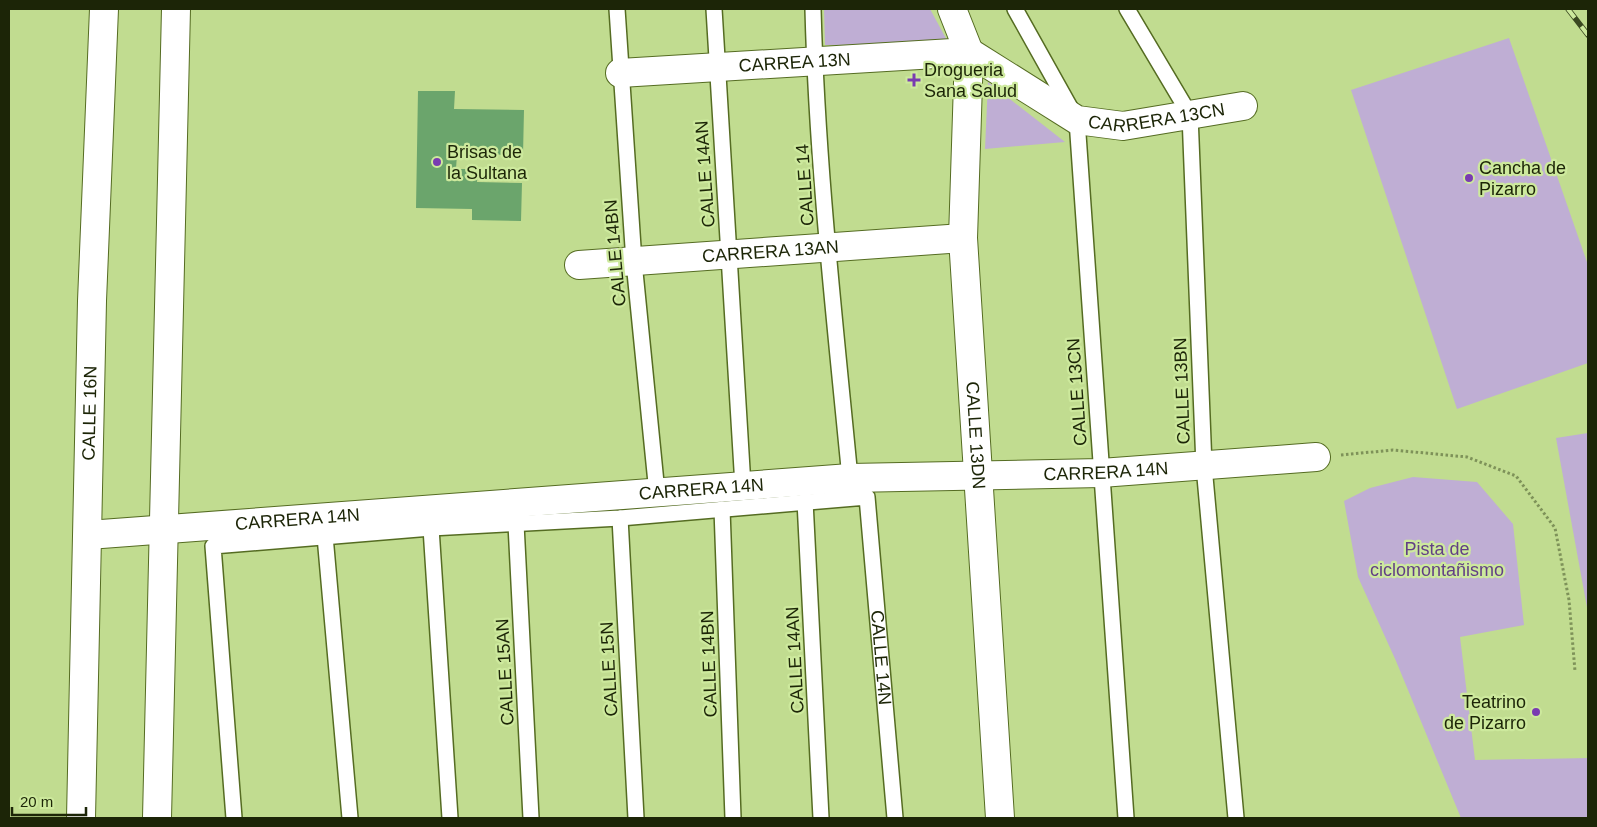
<svg xmlns="http://www.w3.org/2000/svg" width="1597" height="827" viewBox="0 0 1597 827" font-family="Helvetica,sans-serif">
  <rect width="100%" height="100%" fill="#c1dc90"/>
  <g fill="#bfaed4">
    <path d="M824,9h106l19,35 -124,1z"/>
    <path d="M1509,38l79,227v98l-131,46 -106,-319z"/>
    <path d="M988,82l77,60 -80,7z"/>
    <path d="M1588,433v180l-32,-175z"/>
    <path d="M1413,477l64,5 36,42 11,101 -64,12 15,123 113,-2v60h-127l-65,-157 -38,-84 -14,-76 26,-13z"/>
  </g>
  <path fill="#6ba56c" d="M418,91h37l-1,18 70,1 -1,45 -66,-1 -1,15h22l-1,13 45,1 -1,38 -49,-1v-11l-56,-1z"/>
  <g fill="none" stroke-linecap="round" stroke-linejoin="round">
    <defs>
      <g id="lane">
        <path d="M617,9l17,253 23,231"/>
        <path d="M714,9l29,477"/>
        <path d="M813,9c4,157 22,313 37,469"/>
        <path d="M1015,9l62,111 49,698"/>
        <path d="M1127,9l63,106 14,351 32,352"/>
        <path d="M805,501l16,317"/>
        <path d="M722,509l11,309"/>
        <path d="M620,518l16,300"/>
        <path d="M516,524l15,294"/>
        <path d="M431,528l19,290"/>
        <path d="M325,536l25,282"/>
        <path id="s1" d="M234,818l-21,-272 218,-18 189,-10 247,-21 28,321"/>
      </g>
      <g id="street">
        <path id="s2" d="M952,9l17,43 -6,186 37,580"/>
        <path id="s3" d="M969,52l108,68 46,6 120,-20"/>
        <path id="s4" d="M620,73l349,-21"/>
        <path id="s5" d="M579,265l384,-27"/>
        <path id="s6" d="M88,535l762,-57 251,-5 215,-16"/>
        <path d="M157,818l19,-809"/>
      </g>
      <g id="primary">
        <path id="s7" d="M81,818l11,-517 12,-292"/>
      </g>
    </defs>
    <use href="#lane" stroke="#556c22" stroke-width="18"/>
    <use href="#street" stroke="#556c22" stroke-width="30"/>
    <use href="#primary" stroke="#556c22" stroke-width="30"/>
    <path stroke="#7e9259" stroke-width="3" stroke-dasharray="2.5 2.5" stroke-linecap="butt" d="M1341,455l52,-5 74,7 49,19 39,52 14,72 6,71"/>
    <use href="#lane" stroke="#fff" stroke-width="15"/>
    <use href="#street" stroke="#fff" stroke-width="28"/>
    <use href="#primary" stroke="#fff" stroke-width="28"/>
    <defs>
      <path id="rail" d="M1568,9l20,26"/>
    </defs>
    <use href="#rail" stroke="#3b4821" stroke-width="5.5"/>
    <use href="#rail" stroke="#cde99d" stroke-width="4" stroke-dasharray="11" stroke-linecap="butt"/>
  </g>
  <g fill="#793bb1" stroke="#cde99d" stroke-width="2">
    <path d="M911.5 72.5h5v5h5v5h-5v5h-5v-5h-5v-5h5z"/>
    <circle cx="437" cy="162" r="5"/>
    <circle cx="1469" cy="178" r="5"/>
    <circle cx="1536" cy="712" r="5"/>
  </g>
  <g text-anchor="middle" stroke-width="4.5" stroke-linejoin="round" paint-order="stroke">
    <g font-size="18" fill="#1c2507" stroke="#cde99d">
      <text dy="6" stroke="none"><textPath href="#s4" startOffset="175">CARREA 13N</textPath></text>
      <text dy="6" stroke="none"><textPath href="#s3" startOffset="208">CARRERA 13CN</textPath></text>
      <text transform="translate(705 174) rotate(-94)" y="6">CALLE 14AN</text>
      <text transform="translate(805 185) rotate(-94)" y="6">CALLE 14</text>
      <text dy="6" stroke="none"><textPath href="#s5" startOffset="192">CARRERA 13AN</textPath></text>
      <text transform="translate(615 253) rotate(-95)" y="6">CALLE 14BN</text>
      <text transform="translate(1182 391) rotate(-92)" y="6">CALLE 13BN</text>
      <text transform="translate(1077 392) rotate(-94)" y="6">CALLE 13CN</text>
      <text dy="6" stroke="none"><textPath href="#s7" startOffset="405">CALLE 16N</textPath></text>
      <text dy="6" stroke="none"><textPath href="#s2" startOffset="430">CALLE 13DN</textPath></text>
      <text dy="6" stroke="none"><textPath href="#s6" startOffset="1020">CARRERA 14N</textPath></text>
      <text dy="6" stroke="none"><textPath href="#s6" startOffset="615">CARRERA 14N</textPath></text>
      <text dy="6" stroke="none"><textPath href="#s6" startOffset="210">CARRERA 14N</textPath></text>
      <text dy="6" stroke="none"><textPath href="#s1" startOffset="1090">CALLE 14N</textPath></text>
      <text transform="translate(795 660) rotate(-93)" y="6">CALLE 14AN</text>
      <text transform="translate(709 664) rotate(-92)" y="6">CALLE 14BN</text>
      <text transform="translate(609 669) rotate(-93)" y="6">CALLE 15N</text>
      <text transform="translate(505 672) rotate(-93)" y="6">CALLE 15AN</text>
    </g>
    <g font-size="18" fill="#1c2507" stroke="#cde99d" text-anchor="start">
      <text x="924" y="76">Drogueria<tspan x="924" dy="21">Sana Salud</tspan></text>
      <text x="447" y="158">Brisas de<tspan x="447" dy="21">la Sultana</tspan></text>
      <text x="1479" y="174">Cancha de<tspan x="1479" dy="21">Pizarro</tspan></text>
      <text x="1526" y="708" text-anchor="end">Teatrino<tspan x="1526" dy="21">de Pizarro</tspan></text>
    </g>
    <g font-size="18" fill="#623f85" stroke="#cde99d">
      <text x="1437" y="555">Pista de<tspan x="1437" dy="21">ciclomontañismo</tspan></text>
    </g>
  </g>
  <rect width="1597" height="827" fill="none" stroke="#1c2507" stroke-width="20"/>
  <path d="M12 807v8h74v-8" fill="none" stroke="#1c2507" stroke-width="2.5"/>
  <text x="20" y="807" font-size="15" fill="#1c2507" stroke="#cde99d" stroke-width="4" paint-order="stroke">20 m</text>
</svg>
